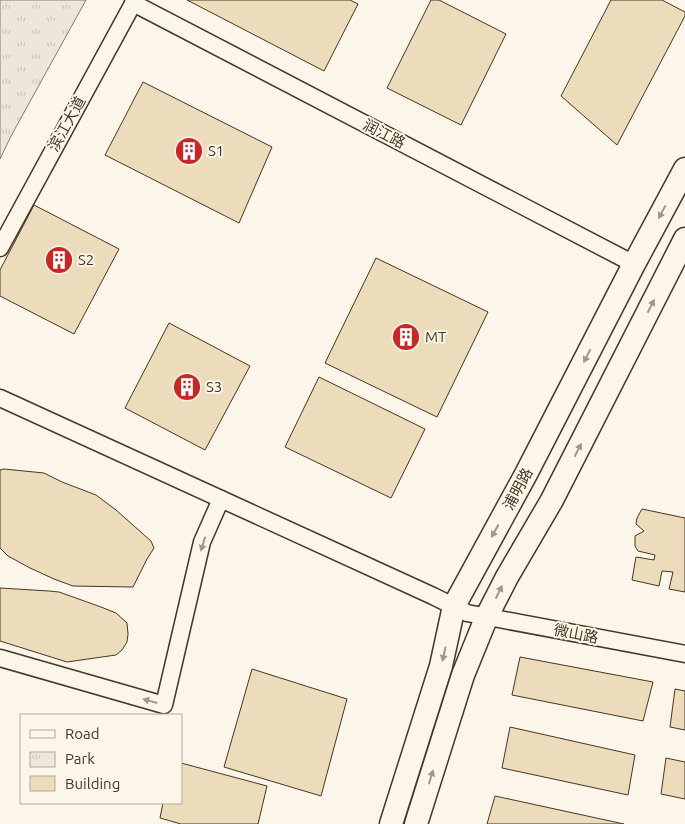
<svg xmlns="http://www.w3.org/2000/svg" width="685" height="824" viewBox="0 0 685 824" font-family="Ubuntu,'Noto Sans SC',sans-serif">
  <defs>
    <pattern id="park-tufts" width="24" height="20" patternUnits="userSpaceOnUse" patternTransform="scale(1.25)"><rect width="24" height="20" fill="#ede6d9"/><path d="M3 7l-1-3M5 7V3M7 7l1-3M15 17l-1-3M17 17v-4M19 17l1-3" fill="none" stroke="#cdc6ba"/></pattern>
  </defs>
  <rect width="100%" height="100%" fill="#fbf6e9"/>
  <path fill="url(#park-tufts)" stroke="#887966" d="M0,0h86l-75,136 -11,23z"/>
  <g fill="#ecdcbc" stroke="#4a3520">
    <path d="M187,0h163l8,4 -34,67z"/>
    <path d="M431,0h8l67,34 -45,91 -74,-37z"/>
    <path d="M611,0h51l23,12v4l-68,129 -56,-49z"/>
    <path d="M143,82l129,65 -33,76 -134,-68z"/>
    <path d="M34,205l85,44 -45,85 -74,-38v-26z"/>
    <path d="M376,258l112,54 -51,105 -112,-54z"/>
    <path d="M169,323l81,43 -45,84 -80,-42z"/>
    <path d="M319,377l106,52 -34,69 -106,-51z"/>
    <path d="M4,469l40,4 18,9 34,13 20,15 35,31 3,7 -7,11 -14,28 -60,-1 -19,-7 -24,-11 -22,-12 -8,-8v-78z"/>
    <path d="M642,509l43,9v74l-16,-3 4,-17 -11,-1 -3,15 -27,-6 4,-23 18,3 1,-5 -17,-4 -3,-5v-10l9,-5 -8,-7 1,-6z"/>
    <path d="M0,588l49,3 10,1 42,15 15,6 11,10 1,11 -1,8 -5,8 -6,5 -49,7 -67,-21z"/>
    <path d="M520,657l133,25 -10,39 -131,-26z"/>
    <path d="M252,669l95,30 -26,97 -97,-29z"/>
    <path d="M675,689l10,2v39l-15,-3z"/>
    <path d="M510,727l125,28 -7,40 -126,-27z"/>
    <path d="M666,758l19,4v37l-24,-5z"/>
    <path d="M181,763l86,23 -9,38h-77l-21,-6 3,-15h18z"/>
    <path d="M495,796l129,28h-137z"/>
  </g>
  <g fill="none" stroke-linecap="round" stroke-linejoin="round">
    <defs>
      <g id="street">
        <path d="M133,3l501,261"/>
        <path d="M0,248l135,-248"/>
        <path d="M0,398l433,198 34,17 218,41"/>
        <path d="M0,658l164,47 38,-163 19,-43"/>
      </g>
      <g id="secondary">
        <path d="M391,824l50,-158 13,-60 72,-132 108,-210 51,-95"/>
        <path d="M416,824l47,-149 24,-59 20,-39 45,-77 133,-261"/>
      </g>
    </defs>
    <use href="#street" stroke="#4a3520" stroke-width="19"/>
    <use href="#secondary" stroke="#4a3520" stroke-width="25"/>
    <use href="#street" stroke="#fbf6e9" stroke-width="16"/>
    <use href="#secondary" stroke="#fbf6e9" stroke-width="22"/>
  </g>
  <defs><path id="oneway-solid" d="M-6-.8H1V-3.2L6.5 0L1 3.2V.8H-6Z" transform="scale(1.25)"/></defs>
  <g fill="#a29684">
    <use href="#oneway-solid" transform="translate(662 212) rotate(118)"/>
    <use href="#oneway-solid" transform="translate(651 306) rotate(-63)"/>
    <use href="#oneway-solid" transform="translate(587 356) rotate(117)"/>
    <use href="#oneway-solid" transform="translate(578 450) rotate(-63)"/>
    <use href="#oneway-solid" transform="translate(495 531) rotate(119)"/>
    <use href="#oneway-solid" transform="translate(203 544) rotate(107)"/>
    <use href="#oneway-solid" transform="translate(499 592) rotate(-64)"/>
    <use href="#oneway-solid" transform="translate(444 654) rotate(102)"/>
    <use href="#oneway-solid" transform="translate(150 701) rotate(-164)"/>
    <use href="#oneway-solid" transform="translate(431 777) rotate(-73)"/>
  </g>
  <defs>
    <symbol id="building-disc" viewBox="-11 -11 22 22"><circle r="9.5" fill="#c62828" stroke="#fbf6e9"/><path d="M-4-6H4V6H1V3H-1V6H-4ZM-2.5-4.3h1.7v1.8h-1.7ZM.8-4.3h1.7v1.8H.8ZM-2.5-1h1.7V.8h-1.7ZM.8-1h1.7V.8H.8Z" fill="#fff"/></symbol>
  </defs>
  <g fill-rule="evenodd">
    <use href="#building-disc" x="173" y="135" width="32" height="32"/>
    <use href="#building-disc" x="43" y="244" width="32" height="32"/>
    <use href="#building-disc" x="390" y="321" width="32" height="32"/>
    <use href="#building-disc" x="171" y="371" width="32" height="32"/>
  </g>
  <g text-anchor="middle" stroke-width="4" stroke-linejoin="round" paint-order="stroke">
    <g font-size="15" fill="#4a3520" stroke="#fbf6e9">
      <text transform="translate(67 124) rotate(-61)" y="5">滨江大道</text>
      <text transform="translate(384 134) rotate(27)" y="5">润江路</text>
      <text transform="translate(518 489) rotate(-62)" y="5">浦明路</text>
      <text transform="translate(576 634) rotate(11)" y="5">微山路</text>
    </g>
    <g font-size="15" fill="#4a3520" stroke="#fbf6e9" text-anchor="start">
      <text x="208" y="156">S1</text>
      <text x="78" y="265">S2</text>
      <text x="425" y="342">MT</text>
      <text x="206" y="392">S3</text>
    </g>
  </g>
  <rect x="20" y="714" width="162" height="90" fill="#fbf6e9" stroke="#b4a999"/>
  <rect x="30" y="730" width="25" height="8" fill="#fbf6e9" stroke="#b4a999"/>
  <text x="65" y="739" font-size="15" fill="#4a3520">Road</text>
  <rect x="30" y="752" width="25" height="15" fill="url(#park-tufts)" stroke="#b4a999"/>
  <text x="65" y="764" font-size="15" fill="#4a3520">Park</text>
  <rect x="30" y="776" width="25" height="15" fill="#ecdcbc" stroke="#b4a999"/>
  <text x="65" y="789" font-size="15" fill="#4a3520">Building</text>
</svg>
